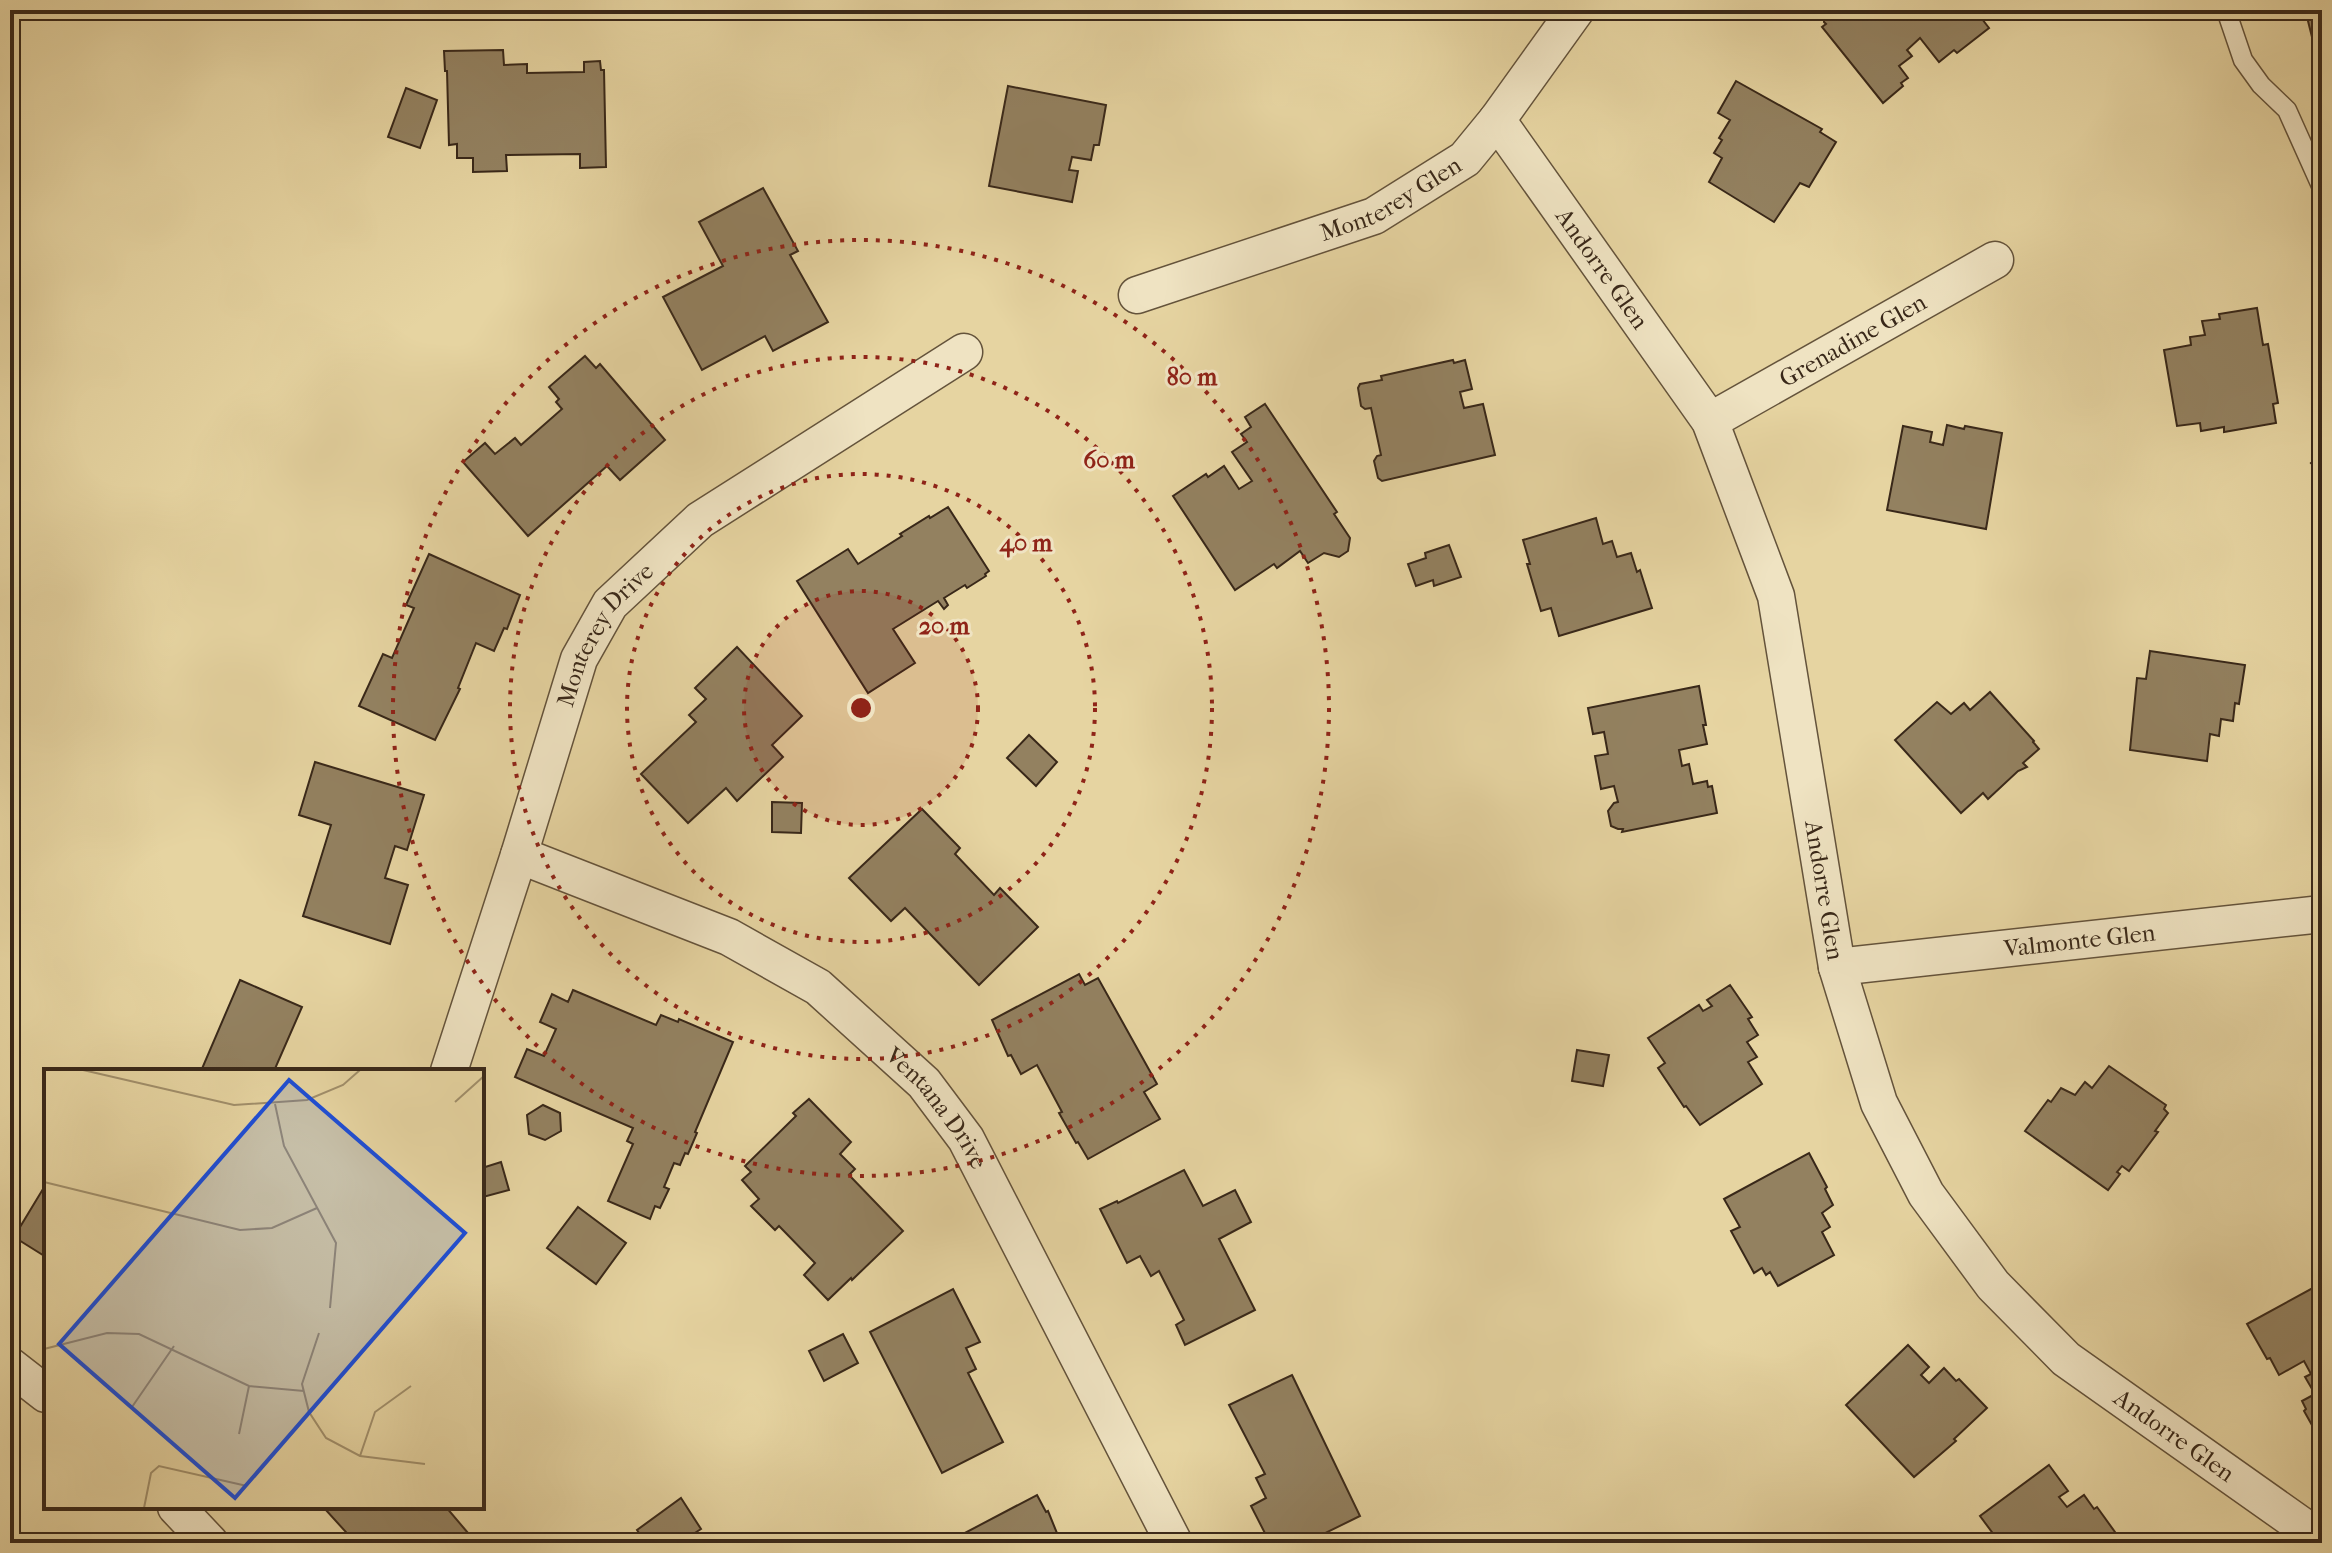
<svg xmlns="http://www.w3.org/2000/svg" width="2332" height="1553" viewBox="0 0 2332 1553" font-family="'IM FELL French Canon',serif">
  <rect width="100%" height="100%" fill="#e6d4a1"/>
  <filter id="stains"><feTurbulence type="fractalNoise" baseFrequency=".0025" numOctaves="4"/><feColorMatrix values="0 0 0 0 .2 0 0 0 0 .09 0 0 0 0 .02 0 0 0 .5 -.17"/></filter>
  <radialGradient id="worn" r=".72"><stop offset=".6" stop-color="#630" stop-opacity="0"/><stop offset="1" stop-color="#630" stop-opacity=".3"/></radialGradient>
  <g fill="#938160" stroke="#392819" stroke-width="2">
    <path d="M1827,10h148l14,18 -32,25 -3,-3 -15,12 -19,-24 -13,12 5,6 -13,10 9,12 -7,5 2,3 -20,17 -61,-76 4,-3 -2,-2v-10z"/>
    <path d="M2322,10v46l-5,1 -11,-44z"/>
    <path d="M503,50l1,15 23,-1v9l57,-1v-10l16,-1 1,9h3l2,97 -26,1v-14l-74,1 1,16 -34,1v-14h-16v-14l-8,1 -2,-74h-2l-1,-20z"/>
    <path d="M1736,81l86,48 -2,3 16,10 -27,45 -9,-4 -26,39 -65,-40 13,-24 -8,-5 8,-13 -3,-2 11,-18 -12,-7z"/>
    <path d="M1008,86l98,19 -7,40h-5l-3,15 -19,-3 -3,13 9,1 -6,31 -83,-16z"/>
    <path d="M406,88l31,12 -17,48 -32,-11z"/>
    <path d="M2322,127v23l-9,-18z"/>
    <path d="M763,188l35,63 -8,4 38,67 -55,29 -8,-15 -63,34 -39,-73 60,-31 -24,-44z"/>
    <path d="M2257,308l6,37 5,-1 10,59 -5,1 3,19 -52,9v-5l-23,4 -1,-8 -23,3 -13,-76 27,-5 -1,-8 15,-2 -3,-14 18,-2 -1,-5z"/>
    <path d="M585,356l11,12 4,-4 65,76 -45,40 -13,-14 -79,70 -65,-74 22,-19 10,11 20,-16 6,7 41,-36 -6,-7 3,-3 -10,-12z"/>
    <path d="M1453,360l1,3 11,-3 7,29 -12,3 4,16 19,-4 12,51 -113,26 -4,-3 -4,-17 3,-5 4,-1 -10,-47 -6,1 -4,-3 -3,-18 2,-4 22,-4 -1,-4z"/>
    <path d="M1265,404l72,108 -3,2 16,24 -2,13 -9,6 -15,-4 -16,10 -8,-12 -23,17 -3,-4 -39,26 -62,-94 33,-22 2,3 16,-11 15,23 13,-8 -20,-29 15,-10 -6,-8 10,-7 -6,-10z"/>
    <path d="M1947,425l17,4 1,-3 37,7 -16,96 -99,-19 16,-84 29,6 -2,10 13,3z"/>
    <path d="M2322,454v20l-11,-11z"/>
    <path d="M948,507l41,64 -4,3 1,2 -19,12 -2,-3 -21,13 4,7 -4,4 -6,-8 -45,28 22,34 -47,30 -71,-112 51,-32 10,15 44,-28 -2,-2 29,-18 1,2z"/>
    <path d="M1596,518l7,26 9,-3 5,16 14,-4 6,19 3,-2 12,38 -93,28 -8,-28 -10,3 -14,-47h3l-7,-24z"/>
    <path d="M1449,545l12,32 -27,9 -1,-6 -17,6 -8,-22 18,-6 -1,-5z"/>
    <path d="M429,554l91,41 -13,34 -3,-1 -10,23 -18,-8 -18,45 2,1 -25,51 -76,-34 24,-52 9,4 22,-50 -8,-3z"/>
    <path d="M737,647l65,69 -30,29 11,12 -46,44 -11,-13 -38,35 -47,-49 55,-52 -7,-7 17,-16 -11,-11z"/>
    <path d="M2150,651l95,14 -6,39 -4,-1 -2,18 -12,-2 -2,17 -9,-2 -3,27 -77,-11 7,-72 9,1z"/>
    <path d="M1699,686l7,39h-3l4,19 -28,6 3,16 7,-2 4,20 14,-3 1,6 4,-1 5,27 -95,19 1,-3h-5l-7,-3 -3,-15 6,-8 4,-1 -4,-16 -13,3 -6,-33 13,-2 -4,-22 -11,2 -5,-26z"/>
    <path d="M1990,692l44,49 -1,1 6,7 -16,14 4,4 -9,4 -30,28 -5,-6 -22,20 -66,-73 42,-38 14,12 13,-11 6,7z"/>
    <path d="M1029,735l28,27 -21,24 -29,-28z"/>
    <path d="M315,762l109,33 -17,55 -12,-4 -10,32 23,7 -18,59 -87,-28 28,-91 -32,-10z"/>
    <path d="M772,802l30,1 -1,30 -29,-1z"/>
    <path d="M922,809l38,39 -5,6 39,41 6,-7 38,39 -59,58 -74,-77 -14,13 -42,-43z"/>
    <path d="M1079,974l6,11 13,-7 59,106 -13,8 16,27 -72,40 -10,-17 -2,1 -17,-30 3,-1 -25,-47 -16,9 -10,-19 -3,1 -16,-36z"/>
    <path d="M240,980l62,27 -28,64h-73z"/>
    <path d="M1730,985l22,32 -4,2 10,16 -11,7 10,15 -9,5 14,22 -62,41 -14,-19 -2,1 -26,-39 7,-5 -17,-25 51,-33 4,6 9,-5 -5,-6z"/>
    <path d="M573,990l83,35 5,-10 17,7 1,-3 54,23 -38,90 2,1 -9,21 -3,-1 -5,12 -6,-2 -10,24 5,2 -9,19 -5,-2 -5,13 -42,-18 25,-57 -6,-3 6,-13 -118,-51 12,-28 17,7 12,-27 -16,-7 12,-28 16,8z"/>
    <path d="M1577,1050l32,5 -6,31 -31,-5z"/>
    <path d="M2109,1066l57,39 -2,4 4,4 -13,18 3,1 -29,39 -7,-5 -5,6 3,2 -12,16 -83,-59 23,-31 3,2 10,-14 14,7 10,-13 7,6z"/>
    <path d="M809,1099l42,43 -11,12 15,15 -6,6 54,56 -51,49 -1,-2 -23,22 -24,-25 11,-12 -36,-37 -4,4 -24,-24 8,-7 -17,-19 9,-8 -6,-6 51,-50 -3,-3z"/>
    <path d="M543,1105l17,8 1,18 -16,9 -16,-6 -2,-19z"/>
    <path d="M1809,1153l18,34 -2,2 8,16 -11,8 8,14 -8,5 12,23 -56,31 -8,-14 -4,3 -4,-7 -8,5 -23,-42 9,-4 -16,-28z"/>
    <path d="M501,1162l8,28 -26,7 -1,-29z"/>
    <path d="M1184,1170l19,36 32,-16 16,32 -32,17 36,71 -70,35 -9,-20 8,-5 -25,-49 -8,5 -11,-20 -13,7 -27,-54 17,-8 1,2z"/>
    <path d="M46,1184v73l-32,-20z"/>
    <path d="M578,1207l48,36 -30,41 -49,-36z"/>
    <path d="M2322,1283v148l-5,3 -13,-23 2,-2 -4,-8 13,-7 -10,-17 6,-3 -7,-13 -25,14 -9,-17 -3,1 -20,-35z"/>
    <path d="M953,1289l27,53 -14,6 10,21 -8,4 35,69 -61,31 -72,-141z"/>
    <path d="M843,1334l15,29 -34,18 -15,-30z"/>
    <path d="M1908,1345l21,22 -8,8 8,8 15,-15 12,13 3,-2 28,29 -33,31 2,2 -42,36 -68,-72z"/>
    <path d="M1292,1375l68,141 -55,27h-35l-19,-37 15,-8 -10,-20 9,-4 -36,-69z"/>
    <path d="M2049,1465l19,26 -9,6 8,10 17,-12 10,14 3,-2 23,32 -6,4h-114l-20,-27z"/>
    <path d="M1037,1495l9,17 2,-1 13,32h-96l-4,-8z"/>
    <path d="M681,1498l20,31 -14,9 3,5h-44l-9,-13z"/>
    <path d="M327,1507h119l22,26 -11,10h-84l-8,-10 -11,8 -29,-32z"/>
  </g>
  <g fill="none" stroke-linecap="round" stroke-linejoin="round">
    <defs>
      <path id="service" d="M2226,10l17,50 18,25 26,25 35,78"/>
      <g id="minor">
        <path id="s1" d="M1497,120l213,301 66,175 61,371 42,136 47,91 67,91 73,74 256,181"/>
        <path id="s2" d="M1137,295l237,-79 91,-57 32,-39 79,-110"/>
        <path id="s3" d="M1710,421l285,-161"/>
        <path id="s4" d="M519,855l210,82 89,50 106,96 42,56 208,404"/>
        <path id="s5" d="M1837,967l485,-53"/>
        <path id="s6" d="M449,1071l70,-216 60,-196 31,-55 90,-84 264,-168"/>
        <path d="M10,1366l36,28"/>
        <path d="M176,1507l34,36"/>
      </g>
    </defs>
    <use href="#service" stroke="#64533b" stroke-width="21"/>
    <use href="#minor" stroke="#64533b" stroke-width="39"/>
    <use href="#service" stroke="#efe3c2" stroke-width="18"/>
    <use href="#minor" stroke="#efe3c2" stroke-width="36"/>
  </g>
  <circle cx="861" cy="708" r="117" fill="#8f2418" fill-opacity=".12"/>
  <g fill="none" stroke="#8f2418" stroke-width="4" stroke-dasharray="4 8">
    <circle cx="861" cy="708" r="117"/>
    <circle cx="861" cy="708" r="234"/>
    <circle cx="861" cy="708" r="351"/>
    <circle cx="861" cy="708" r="468"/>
  </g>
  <g text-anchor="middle" stroke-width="6" stroke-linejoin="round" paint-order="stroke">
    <g font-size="24" fill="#392819" stroke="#efe3c2">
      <text dy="8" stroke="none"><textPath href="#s2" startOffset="272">Monterey Glen</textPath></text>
      <text dy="8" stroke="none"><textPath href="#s1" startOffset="182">Andorre Glen</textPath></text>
      <text dy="8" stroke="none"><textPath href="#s3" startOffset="164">Grenadine Glen</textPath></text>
      <text dy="8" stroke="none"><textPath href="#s6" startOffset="466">Monterey Drive</textPath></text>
      <text dy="8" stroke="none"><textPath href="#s1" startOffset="854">Andorre Glen</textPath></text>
      <text dy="8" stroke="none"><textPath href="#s5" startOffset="244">Valmonte Glen</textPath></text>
      <text dy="8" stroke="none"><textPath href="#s4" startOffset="498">Ventana Drive</textPath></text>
      <text dy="8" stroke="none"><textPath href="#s1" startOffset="1526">Andorre Glen</textPath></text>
    </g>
  </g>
  <g transform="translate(44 1069)">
    <rect width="440" height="440" fill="#e6d4a1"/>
    <path fill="none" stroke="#a18f6b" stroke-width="2" d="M39,1l151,35 73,-5 36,-15 17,-15M411,33l29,-26M231,35l9,42 52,97 -6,65M0,113l196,48 32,-2 45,-20M275,264l-17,51 7,28 17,26 34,18 65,8M0,280l63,-16 32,1 110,52 55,5M88,338l42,-61M195,365l10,-48M316,387l15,-44 36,-26M100,439l7,-35 8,-7 88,20"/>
    <path fill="#1d4ed8" fill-opacity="0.15" stroke="#1d4ed8" stroke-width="4" d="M245,11l176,153 -230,265 -176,-154z"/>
    <rect width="440" height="440" fill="none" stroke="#392819" stroke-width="4"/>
  </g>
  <circle cx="861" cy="708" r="12" fill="#8f2418" stroke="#efe3c2" stroke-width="4"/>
  <g font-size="24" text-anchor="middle" font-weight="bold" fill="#8f2418" stroke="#efe3c2" stroke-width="6" stroke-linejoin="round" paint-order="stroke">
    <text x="1192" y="385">80 m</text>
    <text x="1109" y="468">60 m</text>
    <text x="1026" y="551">40 m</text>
    <text x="944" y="634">20 m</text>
  </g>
  <rect width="2332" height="1553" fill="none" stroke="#e6d4a1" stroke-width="40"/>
  <rect x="12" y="12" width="2308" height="1529" fill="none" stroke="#392819" stroke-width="4"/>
  <rect x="20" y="20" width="2292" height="1513" fill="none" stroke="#392819" stroke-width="2"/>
  <rect width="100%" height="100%" filter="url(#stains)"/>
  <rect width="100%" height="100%" fill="url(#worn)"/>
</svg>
